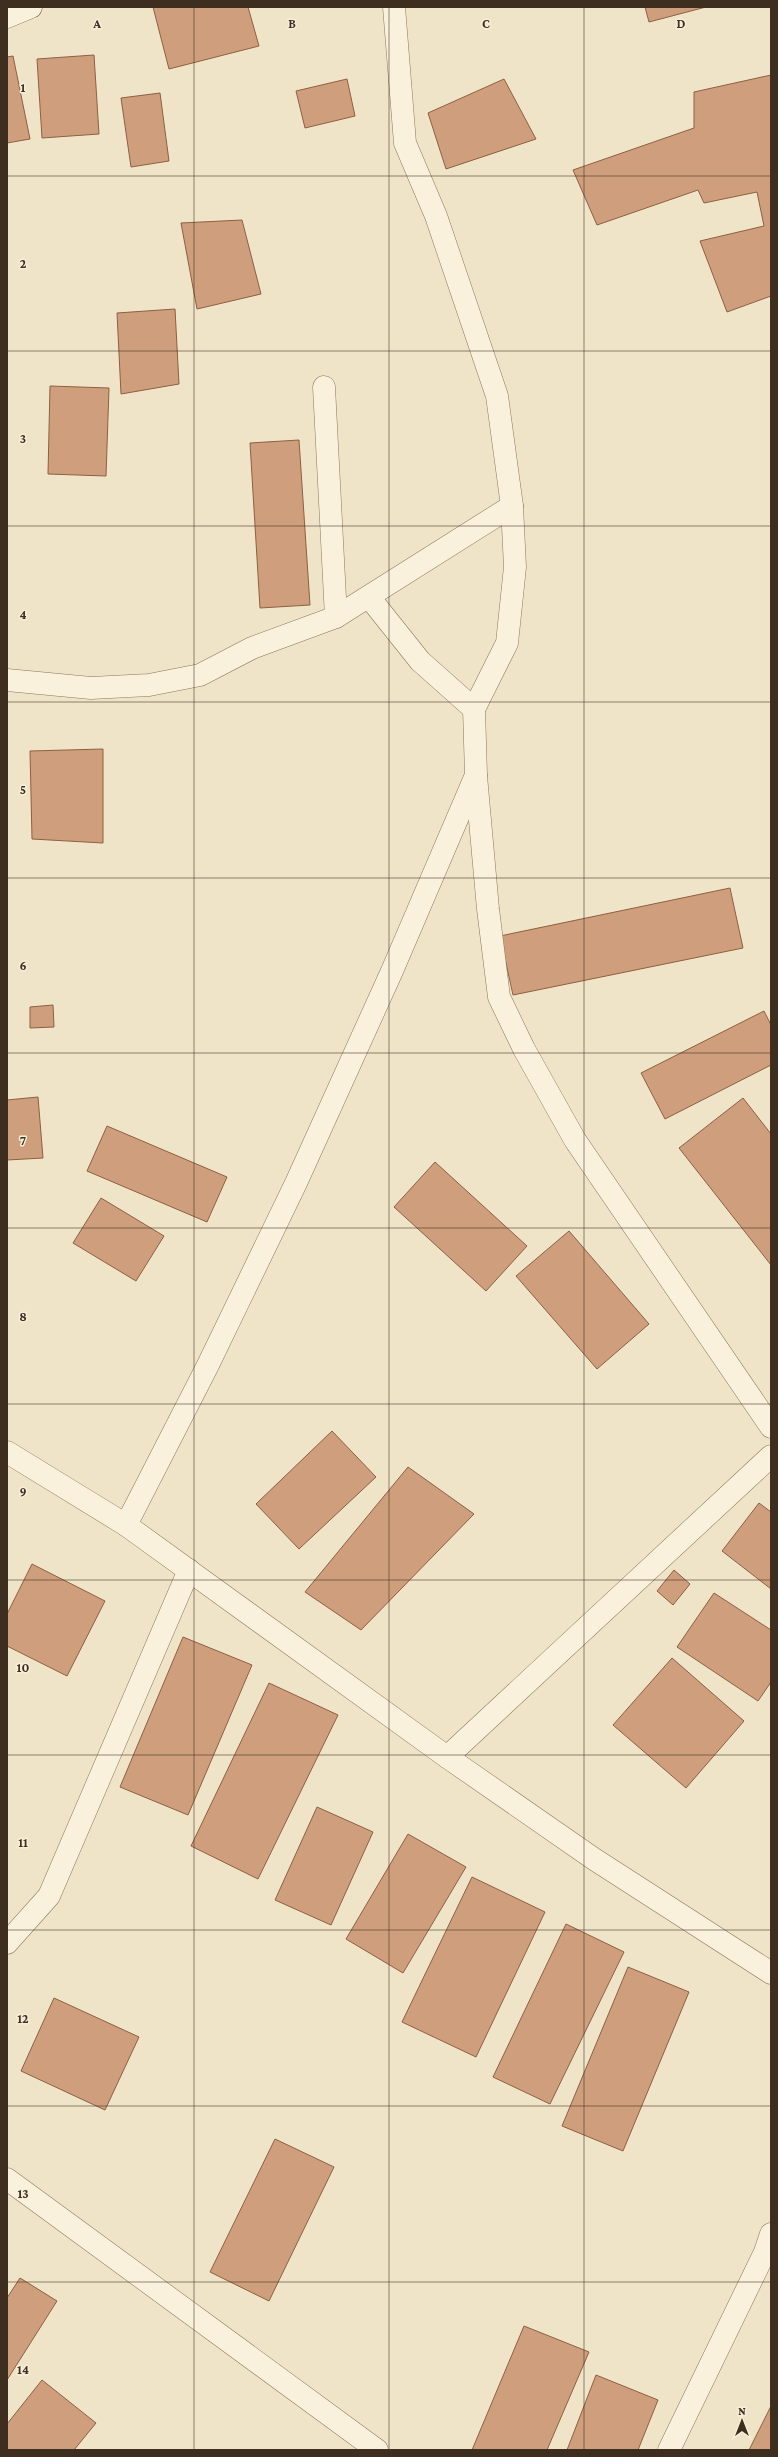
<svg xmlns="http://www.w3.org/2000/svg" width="778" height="2457" viewBox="0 0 778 2457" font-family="'Crimson Pro',serif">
  <rect width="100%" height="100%" fill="#f0e4c8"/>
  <g fill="#cf9f7d" stroke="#8d5f41">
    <path d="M153,7h95l11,39 -90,23z"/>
    <path d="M645,7h61l-57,15z"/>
    <path d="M94,55l5,79 -57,4 -5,-79z"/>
    <path d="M13,56l17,83 -23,4v-86z"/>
    <path d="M771,75v221l-44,16 -27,-71 64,-15 -7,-34 -53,11 -6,-13 -101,35 -24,-55 121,-42v-36z"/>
    <path d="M347,79l8,37 -50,12 -9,-37z"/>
    <path d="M504,79l32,60 -90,30 -18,-56z"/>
    <path d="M160,93l9,68 -38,6 -10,-69z"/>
    <path d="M242,220l19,74 -64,15 -16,-86z"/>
    <path d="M175,309l4,75 -58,10 -4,-81z"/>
    <path d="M50,386l59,2 -3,88 -58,-2z"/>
    <path d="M299,440l11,165 -50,3 -10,-165z"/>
    <path d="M103,749v94l-71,-4 -2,-88z"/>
    <path d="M730,888l13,60 -230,47 -13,-59z"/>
    <path d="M53,1005l1,22 -24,1v-21z"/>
    <path d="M764,1011l7,14v40l-106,54 -24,-46z"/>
    <path d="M38,1097l5,61 -36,2v-60z"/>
    <path d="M743,1098l28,36v131l-92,-117z"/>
    <path d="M107,1126l120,51 -20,45 -120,-51z"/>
    <path d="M435,1162l92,84 -41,45 -92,-84z"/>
    <path d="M101,1198l63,38 -28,45 -63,-38z"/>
    <path d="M569,1231l80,93 -52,45 -81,-93z"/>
    <path d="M332,1431l44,46 -77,72 -43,-45z"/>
    <path d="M408,1467l66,47 -113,116 -56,-38z"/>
    <path d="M759,1503l12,9v77l-49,-38z"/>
    <path d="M32,1564l73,37 -38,75 -60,-30v-32z"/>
    <path d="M674,1570l16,14 -17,21 -16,-14z"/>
    <path d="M714,1593l57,37v52l-13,19 -81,-54z"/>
    <path d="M183,1637l69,28 -64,150 -68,-28z"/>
    <path d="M672,1658l72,63 -58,67 -73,-63z"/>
    <path d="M269,1683l69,32 -80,164 -67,-33z"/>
    <path d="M317,1807l56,25 -42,93 -56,-25z"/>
    <path d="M408,1834l58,33 -63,106 -57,-34z"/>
    <path d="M472,1877l73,35 -69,145 -74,-35z"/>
    <path d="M566,1924l58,28 -74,152 -57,-27z"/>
    <path d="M628,1967l61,25 -66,159 -61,-25z"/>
    <path d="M54,1998l85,39 -34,73 -84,-39z"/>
    <path d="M275,2139l59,28 -65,134 -59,-29z"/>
    <path d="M20,2278l37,23 -50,79v-82z"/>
    <path d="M524,2326l65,26 -42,98h-75z"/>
    <path d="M596,2375l62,25 -20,50h-71z"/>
    <path d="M42,2380l54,43 -22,27h-67v-26z"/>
    <path d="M771,2406v44h-22z"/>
  </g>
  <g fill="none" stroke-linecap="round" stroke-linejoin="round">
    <defs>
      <g id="street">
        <path d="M324,387l12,230"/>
        <path d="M369,597l51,64 54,48"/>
        <path d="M7,680l84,8 58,-3 51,-10 52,-27 84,-31 176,-111"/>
        <path d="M476,776l12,133 11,88 25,52 51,91 196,287"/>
        <path d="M7,1452l119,73 321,232 147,102 177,114"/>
        <path d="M126,1525l81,-158 89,-184 96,-212 84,-196 -2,-66 33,-66 8,-76 -3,-61 -15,-110 -61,-180 -31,-73 -11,-136"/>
        <path d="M447,1757l324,-301"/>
        <path d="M7,1943l42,-47 140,-326"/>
        <path d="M7,2179l370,271"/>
        <path d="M669,2450l96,-198 6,-18"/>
      </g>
      <path id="secondary" d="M7,17l24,-10"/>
    </defs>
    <use href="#street" stroke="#8d765c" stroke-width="23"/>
    <use href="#secondary" stroke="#6f573f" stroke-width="23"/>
    <use href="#street" stroke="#faf1dc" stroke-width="22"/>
    <use href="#secondary" stroke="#faf1dc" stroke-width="22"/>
  </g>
  <path fill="none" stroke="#3d2e20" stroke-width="1" stroke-opacity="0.55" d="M194,7v2443M389,7v2443M584,7v2443M7,176h764M7,351h764M7,526h764M7,702h764M7,878h764M7,1053h764M7,1228h764M7,1404h764M7,1580h764M7,1755h764M7,1930h764M7,2106h764M7,2282h764"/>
  <g font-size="13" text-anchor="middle" font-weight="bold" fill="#3d2e20" stroke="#f7eed8" stroke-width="3" stroke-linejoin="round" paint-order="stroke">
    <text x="97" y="28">A</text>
    <text x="292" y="28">B</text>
    <text x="486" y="28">C</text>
    <text x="681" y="28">D</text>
    <text x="23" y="92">1</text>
    <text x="23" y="268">2</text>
    <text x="23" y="443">3</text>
    <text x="23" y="619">4</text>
    <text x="23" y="794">5</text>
    <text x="23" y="970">6</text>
    <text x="23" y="1145">7</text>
    <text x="23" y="1321">8</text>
    <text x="23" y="1496">9</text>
    <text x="23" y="1672">10</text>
    <text x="23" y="1847">11</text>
    <text x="23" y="2023">12</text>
    <text x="23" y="2198">13</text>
    <text x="23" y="2374">14</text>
  </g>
  <rect width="778" height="2457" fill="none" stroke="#3d2e20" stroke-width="16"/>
  <g transform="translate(742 2421)" stroke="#f7eed8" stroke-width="3" paint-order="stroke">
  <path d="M0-3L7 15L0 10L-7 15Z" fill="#3d2e20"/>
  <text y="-6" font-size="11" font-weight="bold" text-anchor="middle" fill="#3d2e20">N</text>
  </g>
</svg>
